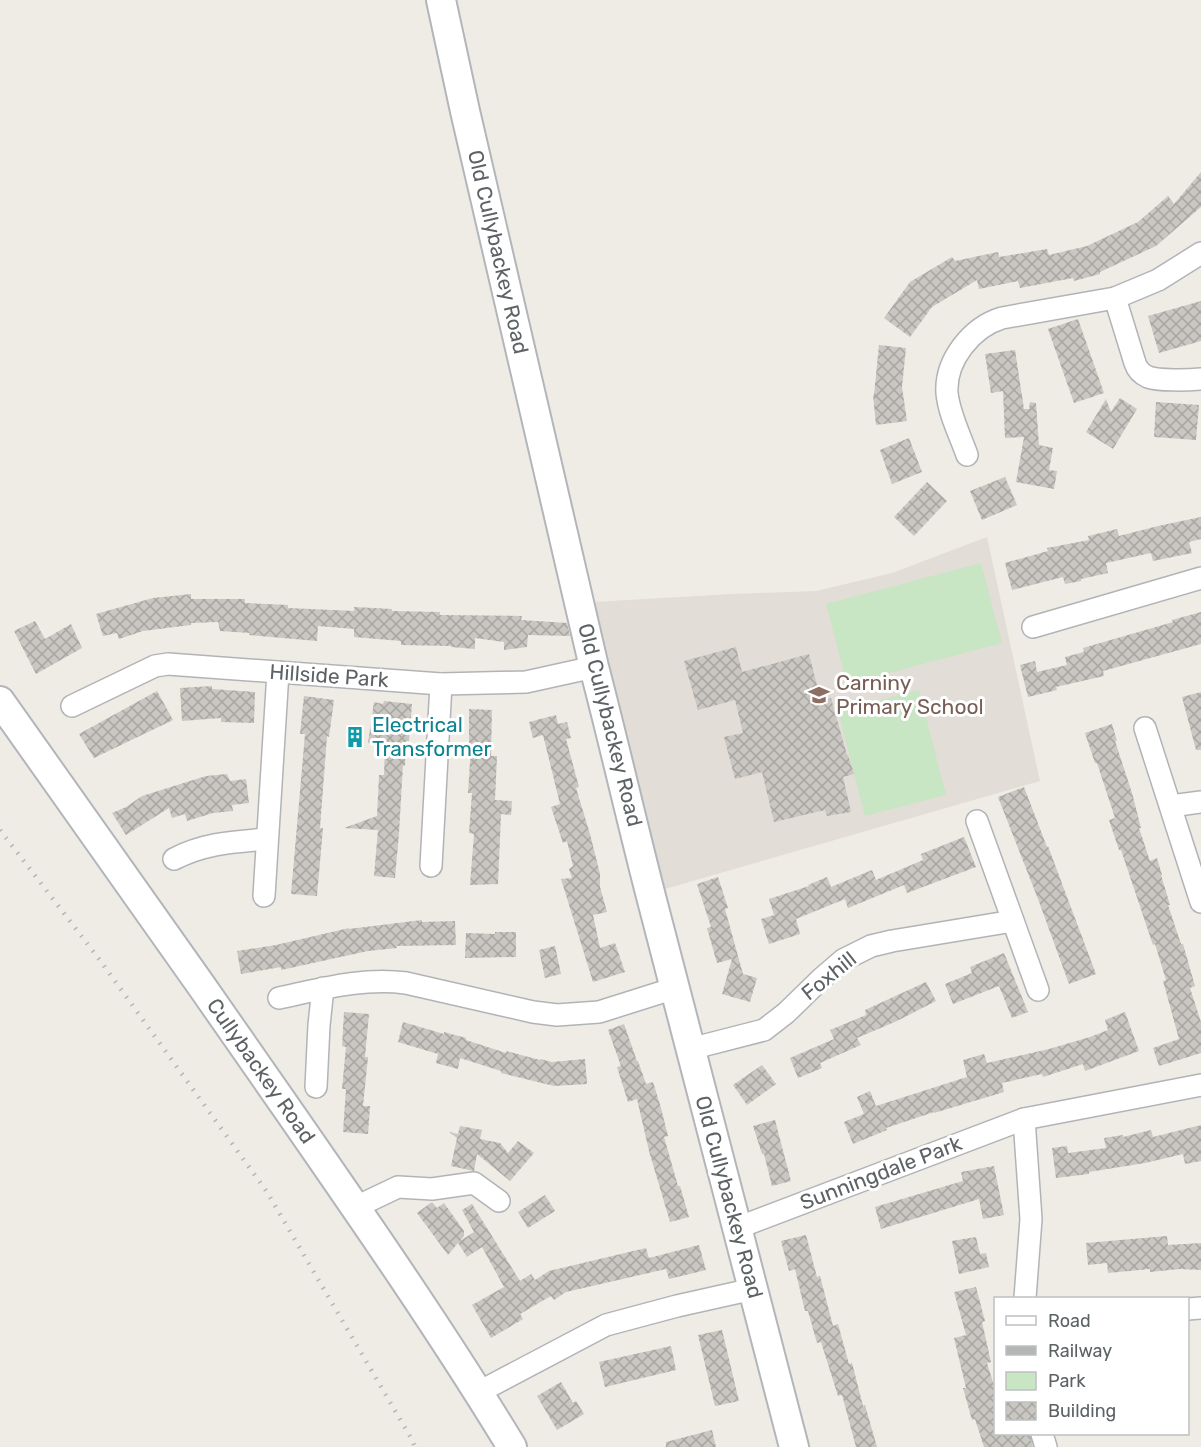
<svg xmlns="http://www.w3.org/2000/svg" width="1201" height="1447" viewBox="0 0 1201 1447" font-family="Rubik,sans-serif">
  <defs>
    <pattern id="building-cross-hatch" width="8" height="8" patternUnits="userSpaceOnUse" patternTransform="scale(1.5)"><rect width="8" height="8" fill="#cac7c2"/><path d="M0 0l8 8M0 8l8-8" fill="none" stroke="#a7a5a1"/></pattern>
  </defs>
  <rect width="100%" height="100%" fill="#efece6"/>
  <path fill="#e2ddd7" d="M987,537l53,244 -375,108 -72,-287 139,-8 84,-3 76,-18z"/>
  <g fill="#c8e5c4">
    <path d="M981,563l21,80 -155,41 -21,-80z"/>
    <path d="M919,690l27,105 -81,21 -27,-105z"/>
  </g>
  <g fill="url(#building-cross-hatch)">
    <path d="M1201,172v35l-45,39 -56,26v2l-26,7 -1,-3 -53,10 -2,-7 -39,8 -2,-9 -45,27 -22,30 -26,-19 26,-36 42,-25 3,4 43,-9 1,5 48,-8 2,6 38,-9 51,-24 30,-26 6,8z"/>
    <path d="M1201,301v40l-42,12 -11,-37z"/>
    <path d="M1078,319l26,74 -30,10 -26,-74z"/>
    <path d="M879,345l27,3 -4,39 5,34 -31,4 -3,-30h1z"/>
    <path d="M1015,350l9,59h5l1,-7 6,1 3,42 14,3 -4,22 8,1 -3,18 -38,-7 8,-45 -19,1 -2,-47 -12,2 -6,-39z"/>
    <path d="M1120,398l17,11 -24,40 -27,-17 20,-33 5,13z"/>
    <path d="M1156,402l43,3 -3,35 -42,-3z"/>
    <path d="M909,438l13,34 -30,12 -12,-34z"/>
    <path d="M1005,477l12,28 -35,15 -12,-29z"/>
    <path d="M927,482l20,19 -33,35 -20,-19z"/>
    <path d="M1201,517v22l-12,3 3,11 -39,8 -2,-8 -45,10 2,10 -27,6v2l-16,3 -2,-7 -51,13 -7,-27 43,-12 -1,-3 42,-8 -1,-4 29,-7 2,7 39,-10z"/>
    <path d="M191,594v5h54v4l43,2v3l66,3v-4l38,2v2l48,1v3l82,1 -1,4 46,3 3,13 -42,-1 -1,12 -23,3v-8l-29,-4v11l-24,-2v-1l-50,-1v-4l-47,-4v-8l-36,-3 -1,15 -68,-6 1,-2 -30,-2 -2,-9 -27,1v2l-48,6 -24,8 -2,-6 -14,3 -7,-22 57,-16z"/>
    <path d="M1201,612v32l-98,27 1,5 -48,11 1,3 -29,7 -8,-32 15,-4 2,11 30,-7 -2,-8 19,-5 -1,-4 90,-26 -1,-2z"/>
    <path d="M35,621l10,18 26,-15 11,24 -46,26 -22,-43z"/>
    <path d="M736,647l6,25 67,-18 12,47 10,-3 16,57h1l6,19 -11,3 8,35 -24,4 -2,-6 -51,12 -12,-50 -27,7 -11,-42 19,-4 -8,-33 -37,10 -14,-49z"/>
    <path d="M212,686v3l43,3 -1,31 -33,-1v-4l-39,3 -2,-33z"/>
    <path d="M157,691l16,29 -79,38 -15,-24z"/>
    <path d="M1201,692v58h-5l-14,-53z"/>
    <path d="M304,696l30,4 -5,37 -2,-1 -7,92h3l-6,68 -26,-2 14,-160h-5z"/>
    <path d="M384,701l28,3 -3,37h-3l-1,25 -2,-1 -4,68 -4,45 -21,-2 4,-46 -34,-2 33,-12 2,-41h5l1,-30 -17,-2 6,-41 9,2z"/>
    <path d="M469,709l23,1 -1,46h6l-2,44 17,1 -1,14 -10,-1 -3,70 -28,1 4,-51 -5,-1 3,-40h-4l3,-47 -2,-1z"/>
    <path d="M556,715l2,9 9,-2 4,16 -5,1 13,48 -3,1 14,46 10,40v13l7,25 -14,3 7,33 15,-5 10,29 -32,10 -32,-103 11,-1 -3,-9 4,-3 -6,-25 -4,2 -12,-36 9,-3 -17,-69 -10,3 -4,-16z"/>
    <path d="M1112,724l5,17h-2l17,52 9,35h-2l11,33 7,-3 5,17h-1l9,30h-2l13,39h2l12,42 -5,2 11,34v31l-42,13 -6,-18 26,-9 -16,-58 3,-1 -11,-36 -2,1 -32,-95h-2l-10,-30 6,-2 -18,-55h-2l-10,-30z"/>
    <path d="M227,774l3,7 16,-2 3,24 -17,2 1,6 -20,2 -26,8 -2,-7 -13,4 -3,-10 -43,27 -14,-22 14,-6 16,-11 64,-20z"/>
    <path d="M1024,787l23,60 1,-1 16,43 32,85 -27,10 -31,-85 -40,-102z"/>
    <path d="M964,837l12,30 -69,26 -3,-8 -56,23 -3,-9 -49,20 4,15 -31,10 -8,-25 13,-4 -5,-16 40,-13 -1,-1 19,-8 4,10 41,-17 4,10 47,-20 -2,-6z"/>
    <path d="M718,877l10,31 -3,1 18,65 14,4 -7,24 -28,-8 10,-35 -15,4 -10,-35 4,-1 -14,-43z"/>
    <path d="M422,920v2l33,-1 1,24 -60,1 1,2 -29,3 -87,19v-3l-40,7 -4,-23 39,-6 73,-17v1z"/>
    <path d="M495,932h21v25l-51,1 1,-25 29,1z"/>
    <path d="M555,946l6,28 -16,4 -6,-28z"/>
    <path d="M1004,953l24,59 -16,6 -13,-32 -46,18 -8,-20 27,-11 -2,-6z"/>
    <path d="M926,982l10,19 -39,20 -40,17 4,7 -41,18 2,5 -24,10 -8,-20 44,-19 -4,-9 36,-15 -1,-5z"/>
    <path d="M344,1012l25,2 -4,43h3l-5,49h7l-2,28 -25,-2 3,-43h-4l4,-42 -4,-1z"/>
    <path d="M1125,1012l14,39 -54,20 -2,-7 -40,13 -1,-3 -40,9 2,9 -70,21v-1l-48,16 1,2 -34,14 -9,-22 20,-8 -7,-17 13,-6 6,15 91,-29 -4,-17 21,-6 3,9 62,-14 41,-12 18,-7 -3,-10z"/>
    <path d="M403,1022l41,12v-2l22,6v2l40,13v-2l34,9v-1l12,3 33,-3 2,25 -33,2 -53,-13v-2l-41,-13 -2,11 -22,-6 2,-9 -40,-12z"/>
    <path d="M624,1024l13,37h1l8,23 7,-2 8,26 7,28 -4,1 14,49h2l9,31 -19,5 -21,-71 -12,-52 -9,3 -11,-35 4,-1 -13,-36z"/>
    <path d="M762,1065l14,19 -29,21 -14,-20z"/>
    <path d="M775,1120l16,61 -19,5 -8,-32h-2l-9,-28z"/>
    <path d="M1201,1125v36l-16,3 -2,-10 -38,9 -56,9v2l-33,4 -4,-30 15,-2 1,7 38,-5 -2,-10 19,-3v2l28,-7 2,7z"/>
    <path d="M460,1126l22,4 -2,9 20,4 8,10 10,-12 16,12 -24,28 -33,-27 -3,17 -23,-5 6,-28 -8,-6 9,2z"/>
    <path d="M994,1166l10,49 -21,4 -4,-20 -98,30 -6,-22 88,-26 -2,-9z"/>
    <path d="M545,1195l10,16 -27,17 -10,-16z"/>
    <path d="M432,1202l5,6 7,-5 20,28v5l-4,5 14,-9 -12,-22 10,-6 48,77 11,-7 4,6 14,-9 97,-23 3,10 50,-13 7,25 -37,9 -3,-10 -100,23 -12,8 -3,-4 -31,18 3,5 -32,19 -19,-33 32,-18 -22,-40 -15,10 -9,-14 -10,12 -31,-42z"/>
    <path d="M806,1235l11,42 3,-1 13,50 5,-2 11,40 3,-1 11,43 2,-1 12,42h-21l-14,-52 -4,1 -17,-54 -4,1 -9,-32h-3l-10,-42 -6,2 -8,-30z"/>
    <path d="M1167,1236l1,9 33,-2v27l-21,-1 -30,3v-3l-42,4 -1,-10 -19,2 -2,-22z"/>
    <path d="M976,1237l4,17 6,-1 3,14 -30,7 -7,-33z"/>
    <path d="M976,1287l9,34 -3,1 9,40 -4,1 9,29v42h34l3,13h-49l-9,-28 -3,1 -9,-32h3l-12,-50 12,-3 -12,-43z"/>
    <path d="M722,1330l17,71 -24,5 -17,-71z"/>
    <path d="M671,1346l5,24 -71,17 -6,-25z"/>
    <path d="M561,1382l12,21 3,-2 8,13 -27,16 -20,-34z"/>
    <path d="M712,1430l4,17h-50v-5z"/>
  </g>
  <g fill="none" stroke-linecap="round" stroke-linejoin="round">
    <defs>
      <g id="street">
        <path d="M1115,298l20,65c2,6 6,11 13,14 10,4 41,3 53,2"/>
        <path d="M967,455c-7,-20 -18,-41 -20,-62 -2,-33 25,-66 55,-75l113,-20 43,-18 43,-27"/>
        <path d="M1033,627l168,-49"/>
        <path d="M72,706l83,-40 13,-2 273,20 85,-2 68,-15"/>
        <path d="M1145,728l56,174"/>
        <path d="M1171,806l30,-4"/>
        <path d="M977,821l61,169"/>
        <path d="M174,859c31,-16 59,-17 93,-20"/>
        <path d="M431,866l10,-182"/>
        <path d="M264,896l14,-224"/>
        <path d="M279,998c42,-9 85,-21 127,-15l127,29 24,3 42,-3 76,-24"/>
        <path d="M690,1049l74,-19 22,-17 36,-35 21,-18 28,-14 21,-5 121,-20"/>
        <path d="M316,1087l3,-62 4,-37"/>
        <path d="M1024,1119l7,100 -6,79"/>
        <path d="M356,1207l42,-20 34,2 42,-6 25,18"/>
        <path d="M737,1228l287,-109 177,-34"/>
        <path d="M1188,1309l13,-1"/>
        <path d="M479,1392l127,-67 71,-19 76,-17"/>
        <path d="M1042,1434l4,13"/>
      </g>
      <g id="secondary">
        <path d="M441,0l24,111 129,556c21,80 39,161 60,241 46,180 94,359 140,539"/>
        <path d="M0,701c97,136 193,272 288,409 77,111 154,222 224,337"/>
      </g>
    </defs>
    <use href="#street" stroke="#b1b4b7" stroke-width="24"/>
    <use href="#secondary" stroke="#b2b6ba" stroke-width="32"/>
    <use href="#street" stroke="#fff" stroke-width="21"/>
    <use href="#secondary" stroke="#fff" stroke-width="28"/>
    <path stroke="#b4b5b5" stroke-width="4.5" stroke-dasharray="1.5 8" stroke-linecap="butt" d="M0,830l99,129 168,233 144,246 4,9"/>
  </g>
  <defs>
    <symbol id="school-bare" viewBox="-9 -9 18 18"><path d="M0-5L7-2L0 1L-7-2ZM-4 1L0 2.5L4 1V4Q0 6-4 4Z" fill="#8d6e63" stroke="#fff" stroke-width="2.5" paint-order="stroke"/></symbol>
    <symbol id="building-bare" viewBox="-9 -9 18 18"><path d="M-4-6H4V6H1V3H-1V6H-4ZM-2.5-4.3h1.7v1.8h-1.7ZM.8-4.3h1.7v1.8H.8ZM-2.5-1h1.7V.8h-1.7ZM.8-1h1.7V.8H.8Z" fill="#0f9aa8" stroke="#fff" stroke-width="2.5" paint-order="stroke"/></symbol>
  </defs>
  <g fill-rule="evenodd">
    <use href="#school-bare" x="804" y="680" width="30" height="30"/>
    <use href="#building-bare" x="340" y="722" width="30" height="30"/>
  </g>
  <g text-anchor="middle" stroke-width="6" stroke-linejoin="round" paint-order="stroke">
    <g font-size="21" fill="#5d6265" stroke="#fff">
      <text transform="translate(498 252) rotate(77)" y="7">Old Cullybackey Road</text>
      <text transform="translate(329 676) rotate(4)" y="7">Hillside Park</text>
      <text transform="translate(610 725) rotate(76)" y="7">Old Cullybackey Road</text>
      <text transform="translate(829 976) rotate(-39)" y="7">Foxhill</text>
      <text transform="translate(261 1071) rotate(55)" y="7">Cullybackey Road</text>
      <text transform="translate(881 1173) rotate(-21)" y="7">Sunningdale Park</text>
      <text transform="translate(729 1197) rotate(75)" y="7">Old Cullybackey Road</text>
    </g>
    <g font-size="21" fill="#785e54" stroke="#fff" text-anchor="start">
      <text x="836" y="690">Carniny<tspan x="836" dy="24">Primary School</tspan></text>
    </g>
    <g font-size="21" fill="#0d838f" stroke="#fff" text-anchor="start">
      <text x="372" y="732">Electrical<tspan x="372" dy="24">Transformer</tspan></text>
    </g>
  </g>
  <rect x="994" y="1297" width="195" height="138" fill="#ffffff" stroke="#bec0c1" stroke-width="1.5"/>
  <rect x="1006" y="1316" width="30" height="9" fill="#ffffff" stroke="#bec0c1" stroke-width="1.5"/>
  <text x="1048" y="1327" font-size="18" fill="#5d6265">Road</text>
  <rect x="1006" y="1346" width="30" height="9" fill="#b4b5b5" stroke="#bec0c1" stroke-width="1.5"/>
  <text x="1048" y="1357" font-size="18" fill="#5d6265">Railway</text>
  <rect x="1006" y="1372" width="30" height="18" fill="#c8e5c4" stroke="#bec0c1" stroke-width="1.5"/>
  <text x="1048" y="1387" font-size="18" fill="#5d6265">Park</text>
  <rect x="1006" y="1402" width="30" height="18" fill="url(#building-cross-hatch)" stroke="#bec0c1" stroke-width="1.5"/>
  <text x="1048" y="1417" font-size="18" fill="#5d6265">Building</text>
</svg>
